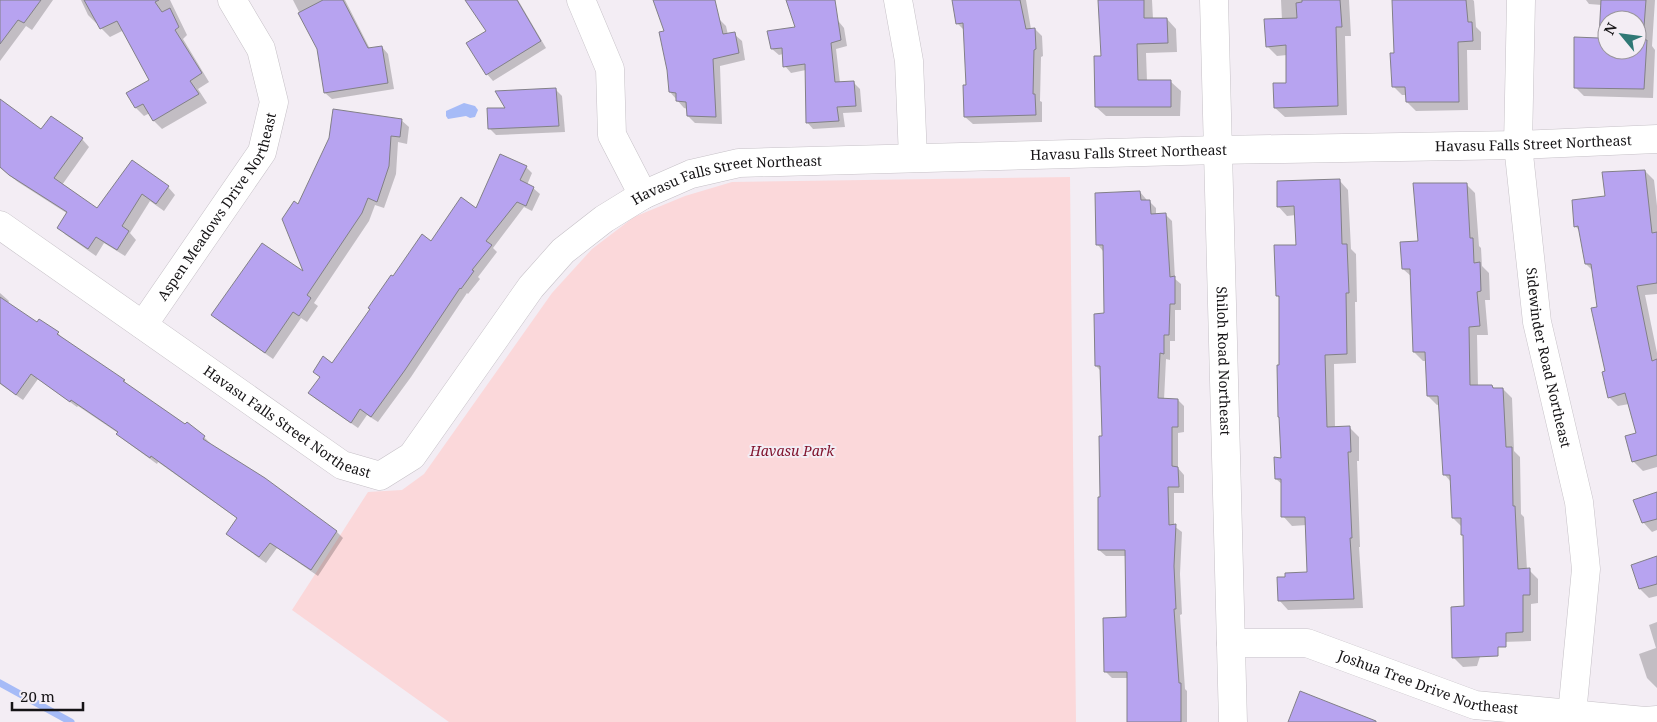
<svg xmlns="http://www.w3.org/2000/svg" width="1657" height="722" viewBox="0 0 1657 722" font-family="'Noto Serif',serif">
  <rect width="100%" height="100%" fill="#f3edf4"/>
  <path fill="#fbd8da" d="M1070,177l6,545h-627l-157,-112 76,-118 34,-2 22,-16 128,-181 40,-44 42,-32 51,-21 47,-14z"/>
  <path fill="#a6bbf7" d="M464,103l11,3 3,4 -3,7 -5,1 -4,-2 -18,3 -2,-3v-5z"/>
  <g fill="#0003" fill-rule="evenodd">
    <path d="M0,0h53l-21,30 -6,-4 -26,35z"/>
    <path d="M81,0h89l17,35 -4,4 26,43 -11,7 9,14 -45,26 -8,-8 -4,-8 -6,3 -8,-8 -8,-15 22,-13 -26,-50 -14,7 -9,-9 -3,-5h-2l-8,-8z"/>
    <path d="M293,0h52l25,49 12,-2 6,7 6,35 -62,10 -7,-6 -7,-44z"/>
    <path d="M467,0h51l28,48 -53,33 -6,-7 1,-43z"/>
    <path d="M654,0h55l10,19 7,7 2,9 6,-1 8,7 3,19 -25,6 2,58 -27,-1 -7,-7v-7l-4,-1 -14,-16 -5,-60z"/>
    <path d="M788,0h33l23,28 3,18 -11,3 4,34h14l6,6 2,23 -19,1 2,14 -32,2 -6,-7 -1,-52 -15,3 -6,-7 -2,-12 -4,1 -7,-6 25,-21z"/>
    <path d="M953,0h73l5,29h4l7,7 1,20 -2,1 -1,44 2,1v20l-69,2 -8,-7 2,-31 -3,-56 -7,-7z"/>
    <path d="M1099,0h53l1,19h14l9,10 1,23 -31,1 1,28 24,1 10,9 -1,25h-74l-10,-9 6,-49z"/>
    <path d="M1281,0h68l2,36h-6l2,79 -62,2 -10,-9 13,-24 -1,-29 -10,1 -10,-10 15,-26z"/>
    <path d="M1393,0h80l1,1 2,26 5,5v18h-14l1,60 -52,1 -9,-9v-7h-5l-8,-8 2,-33z"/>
    <path d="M1586,0h69l-3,46 3,4 -2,48 -69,-2 -9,-9 25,-48 2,-34 -13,-1zM1607,20h30v30h-30z"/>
    <path d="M556,90l6,6 3,36 -69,3 -7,-7 19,-19z"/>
    <path d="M0,105l42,25 40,9 7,8 -27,38 35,25 35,-48 36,25 7,8 -11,16 -14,-10 -20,32 6,7 -11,16 -21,-13 -8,13 -30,-21 -7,-7 9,-14 -50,-32 -18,-14z"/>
    <path d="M401,120l8,7 -2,17 -9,-2 -2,32 -12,34 -9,-3 -6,16 -55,82 4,3 -11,16 -6,-4 -28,41 -53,-37 -7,-7 93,-41 -7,-68z"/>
    <path d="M526,167l6,6 -5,12 6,3 7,6 -8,17 -8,-4 -31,41 4,4 -19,25 2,2 -12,15 -1,-1 -56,84 -33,45 -11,-7 -9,13 -42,-29 -6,-6 22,-28 61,-87 39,-35 44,-33z"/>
    <path d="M1645,171l9,9 3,26v88l-12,1 12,58v114l-14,4 -10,-10 4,-27 -8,-30 -11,2 -9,-9 -16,-126 -7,-7 -6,-33 -5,-5 31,-29z"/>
    <path d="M1339,180l9,10 3,59 5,5 1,48h-2l1,61 -22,1 1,64h15l9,9v24h-2l3,86h-1l4,61 -75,2 -9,-10 29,-27 -1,-48 -15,1 -9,-10v-31l-7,-6 6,-20 -2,-160 -3,-4 20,-49 -1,-31 -9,1 -9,-10z"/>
    <path d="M1466,184l9,9 4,53 2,2 1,18 7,7 1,27h-5l3,35h-11l1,51h14l3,3h8l9,9 2,53 6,6 1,57 3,3 3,53h2l9,9v24l-7,1v37l-29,1 -13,-14 -12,38 -14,1 -9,-9 12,-51 -2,-71 -2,-9 -9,-9 -2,-36 -7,-8 -4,-70 -3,1 -9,-9 -1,-35h-4l-9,-9 -2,-75 -9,-8 17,-27z"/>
    <path d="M1140,192l6,7 1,2h2l7,7v7h10l6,6 3,58 6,5v26h-6v31h-5v19l-4,-1 -2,41h14l6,6v26l-6,1v35l6,7v18h-10v33l8,6 -2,42 2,40 -2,1 5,74 2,2v31h-59v-44h-16l-6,-6 21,-53v-63h-21l-7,-6 4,-113 -2,-66 -5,-5 9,-51 -2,-64 -6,-7z"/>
    <path d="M0,293l9,8 -2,3 31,20 2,-3 18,12 6,7 60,41 6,6 74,50 6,6v1l55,36 72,52 6,6 -25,38 -41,-28 -11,15 -32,-23 -7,-7 11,-14 -80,-57 -1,2 -33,-24 -6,-7 -40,-27 -1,1 -39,-28 -15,21 -23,-16z"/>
    <path d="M1657,493v37l-5,2 -9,-10z"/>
    <path d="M1657,558v38l-8,2 -9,-9z"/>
    <path d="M1657,622v66l-10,-10 -8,-24 17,-6 -7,-23z"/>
  </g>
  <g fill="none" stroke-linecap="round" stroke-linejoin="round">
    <path stroke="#a6bbf7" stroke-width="7" d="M0,683l71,39"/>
  </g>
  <g fill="#b7a3f0" stroke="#828087" fill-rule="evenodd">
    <path d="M0,0h41l-17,23 -6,-3 -18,24z"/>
    <path d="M84,0h75l-4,2 7,10 8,-4 9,19 -4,3 27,43 -12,8 9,13 -46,27 -10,-17 -8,4 -9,-15 23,-13 -32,-59 -17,8z"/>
    <path d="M323,0h20l25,48 14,-2 6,37 -64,10 -7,-44 -19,-36z"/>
    <path d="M465,0h52l24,41 -55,34 -20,-32 20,-12z"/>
    <path d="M653,0h62l8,34 12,-2 4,21 -26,6 3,58 -29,-1 -1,-14 -10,-1v-8l-7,-1 -2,-22 -8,-38 5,-1z"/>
    <path d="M786,0h49l6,40 -10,3 4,39 19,-1 2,25 -19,1 2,14 -33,2 -1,-59 -22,3 -1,-19 -11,1 -4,-18 28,-4z"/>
    <path d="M952,0h68l6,29 9,-1 1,21 -2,1 -1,44h2l1,21 -72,2 -1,-32h3l-3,-62 -7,1z"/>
    <path d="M1098,0h46v18h23l1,25 -31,1 1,36h33v27h-76l-1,-51h7z"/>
    <path d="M1302,0h38l2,27h-6l2,79 -64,2 -1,-25h13v-38l-20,2 -2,-28 33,-1 -1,-15 6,-1z"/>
    <path d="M1392,0h74l2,22h4l1,19 -15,1 1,60h-53l-1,-15h-13l-2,-34h4z"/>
    <path d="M1601,0h45l-3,40h4l-3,49 -70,-1v-51l25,1zM1607,20h30v30h-30z"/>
    <path d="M556,88l3,38 -71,3 -1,-21h18l-10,-17z"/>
    <path d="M0,99l41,30 10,-13 32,22 -29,40 43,30 35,-48 37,26 -13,18 -14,-10 -20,32 7,5 -12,19 -21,-13 -8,12 -31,-21 10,-16 -58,-37 -9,-8z"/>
    <path d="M333,109l69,10 -2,18 -9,-1 -2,30 -12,36 -9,-4 -6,15 -55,82 4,3 -12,18 -6,-4 -28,41 -54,-38 51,-72 41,28 -21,-52 12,-18 4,3 31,-66z"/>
    <path d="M500,154l27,12 -7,14 14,7 -8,19 -9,-4 -31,39 6,4 -20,25 2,1 -13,18 -1,-1 -55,82 -34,47 -11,-8 -9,14 -43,-30 12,-16 -7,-5 10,-16 9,7 38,-54 -2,-1 23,-33 2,1 29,-42 9,7 30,-44 15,11z"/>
    <path d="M1645,170l7,63 5,-1v51l-20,3 15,75 5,-2v96l-25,7 -7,-26 11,-3 -11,-40 -17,5 -6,-26 3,-1 -14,-63 6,-1 -6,-43h-6l-7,-38 -4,1 -2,-27 33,-4 -3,-24z"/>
    <path d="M1340,179l2,65h5l2,49h-3l1,61 -22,1 2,72 23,-1 1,26h-3l4,86h-2l4,61 -76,2 -1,-24h8v-4l22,-1 -2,-55h-24v-38h-6l-1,-22 7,1 -2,-41h-1l-1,-52h2v-69h-3l-2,-51h22l-2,-39 -17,1v-26z"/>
    <path d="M1413,183h54l3,55h3l1,25 6,-1 1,29 -4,1 3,34 -11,1 1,58h22l1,3h10l3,59h6l1,59h2l3,63 12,-1v27h-7v37l-17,1v14h-8v9l-46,2 -1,-51 13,-1 -1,-71h-2v-17h-9l-2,-43h-7l-5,-79h-11l-2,-44h-12l-3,-83h-8l-2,-27 18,-1z"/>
    <path d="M1140,191l1,9h9l1,14 15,-1 4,64 5,-1v28h-5l-1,31h-5v19l-4,-1 -2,45 20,1v28h-6v39l6,1 1,20h-11l1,38 7,-1 -2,42 2,43h-2l5,74h2v39h-54v-50h-23l-1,-54 23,-1 -1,-67h-27v-53h2l-1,-61h3l-2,-70h-5l-1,-52 10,-1 -1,-68h-7l-1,-52z"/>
    <path d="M0,297l37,25 2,-3 20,13 -2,2 68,46 -2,1 62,43 2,-2 18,14 -2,3 62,39 72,53 -26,39 -41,-27 -11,14 -33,-23 11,-16 -86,-62 -1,2 -34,-24 2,-2 -47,-32 -1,2 -39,-28 -15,21 -16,-12z"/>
    <path d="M1657,492v27l-15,4 -9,-23z"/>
    <path d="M1657,556v28l-18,5 -8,-24z"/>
    <path d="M1300,691l76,30v1h-88z"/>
  </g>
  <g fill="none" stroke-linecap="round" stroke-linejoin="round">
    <defs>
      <g id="minor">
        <path d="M581,0l29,69 2,66 31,60"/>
        <path d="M898,0l11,61 4,97"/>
        <path id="s1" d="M1214,0l19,722"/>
        <path id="s2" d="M1521,0l-3,145 19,177 42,180 7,67 -14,145"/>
        <path id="s3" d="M0,225l342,240 38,11 32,-20 119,-169 32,-36 41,-32 39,-24 48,-21 48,-11 479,-13 300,-5 139,-6"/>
        <path id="s4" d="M143,325l119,-173 12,-50 -13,-53 -29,-49"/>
        <path id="s5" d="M1231,643h76l168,62 170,16 12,-1"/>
      </g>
    </defs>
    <use href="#minor" stroke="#c6c1c7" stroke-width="29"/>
    <use href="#minor" stroke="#fff" stroke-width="28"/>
  </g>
  <g text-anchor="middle" stroke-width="4" stroke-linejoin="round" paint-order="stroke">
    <g font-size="14" fill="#151315" stroke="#f3edf4">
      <text dy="5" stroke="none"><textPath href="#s3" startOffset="1744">Havasu Falls Street Northeast</textPath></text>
      <text dy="5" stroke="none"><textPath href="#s3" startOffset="1339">Havasu Falls Street Northeast</textPath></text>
      <text dy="5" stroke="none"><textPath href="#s3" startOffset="934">Havasu Falls Street Northeast</textPath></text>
      <text dy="5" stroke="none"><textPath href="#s4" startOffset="141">Aspen Meadows Drive Northeast</textPath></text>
      <text dy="5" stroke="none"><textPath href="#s2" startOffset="360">Sidewinder Road Northeast</textPath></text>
      <text dy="5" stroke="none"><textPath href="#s1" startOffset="361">Shiloh Road Northeast</textPath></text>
      <text dy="5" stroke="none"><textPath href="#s3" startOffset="349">Havasu Falls Street Northeast</textPath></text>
      <text dy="5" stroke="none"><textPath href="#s5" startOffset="204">Joshua Tree Drive Northeast</textPath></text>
    </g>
    <g font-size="14" font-style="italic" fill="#82162f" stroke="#f3edf4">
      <text x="792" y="456">Havasu Park</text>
    </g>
  </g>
  <g transform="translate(1622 35) rotate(299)"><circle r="24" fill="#f3edf4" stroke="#9a969b"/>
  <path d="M0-4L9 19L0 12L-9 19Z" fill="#2f7875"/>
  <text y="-8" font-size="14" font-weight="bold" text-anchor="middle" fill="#151315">N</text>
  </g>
  <path d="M12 702v8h71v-8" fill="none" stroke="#151315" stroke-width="2.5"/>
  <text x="20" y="702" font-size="15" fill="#151315" stroke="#f3edf4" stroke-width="4" paint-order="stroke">20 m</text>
</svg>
